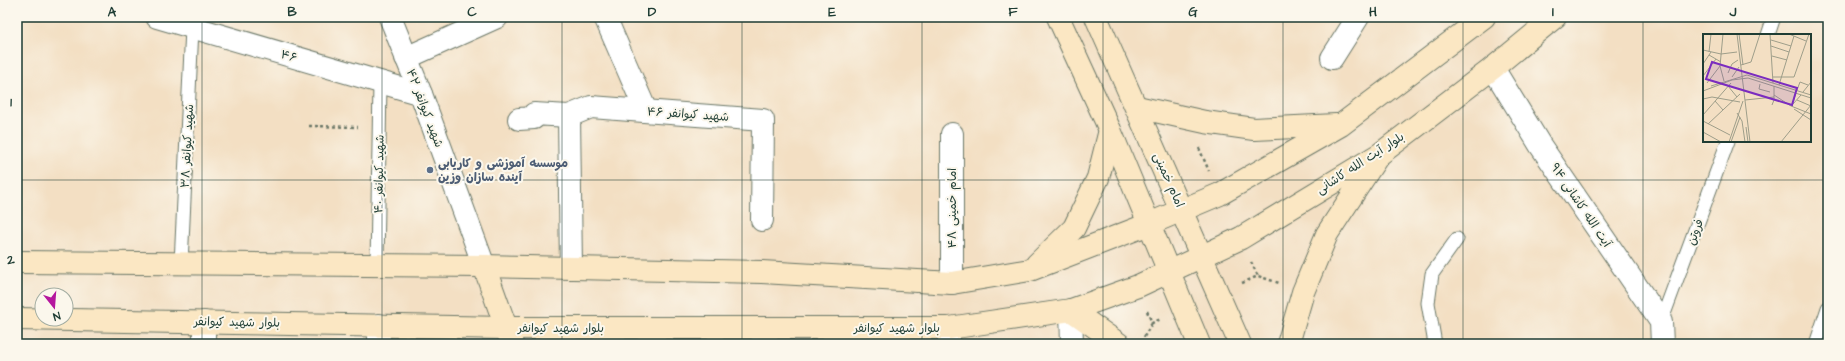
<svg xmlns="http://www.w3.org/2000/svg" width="1845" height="361" viewBox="0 0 1845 361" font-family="'Architects Daughter','Playpen Sans Arabic',sans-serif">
  <rect width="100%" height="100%" fill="#fbf7ec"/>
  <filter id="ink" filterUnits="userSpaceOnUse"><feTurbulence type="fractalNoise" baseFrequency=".025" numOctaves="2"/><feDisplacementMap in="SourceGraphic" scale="8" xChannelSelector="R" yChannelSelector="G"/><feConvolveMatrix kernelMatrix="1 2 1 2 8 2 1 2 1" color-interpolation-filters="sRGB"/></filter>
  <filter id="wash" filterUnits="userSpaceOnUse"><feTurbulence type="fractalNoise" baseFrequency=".012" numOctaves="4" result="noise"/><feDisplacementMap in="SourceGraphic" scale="16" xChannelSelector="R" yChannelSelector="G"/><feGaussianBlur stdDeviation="0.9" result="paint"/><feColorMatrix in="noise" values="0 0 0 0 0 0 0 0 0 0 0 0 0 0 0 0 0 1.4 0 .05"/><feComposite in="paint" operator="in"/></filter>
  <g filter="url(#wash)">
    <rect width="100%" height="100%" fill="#f3dfc3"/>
  </g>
  <g filter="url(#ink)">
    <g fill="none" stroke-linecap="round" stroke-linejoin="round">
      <defs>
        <g id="lane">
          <path d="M1768,35l6,-18"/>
          <path d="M181,264l11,-236"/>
          <path d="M377,266l3,-183"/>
          <path d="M1661,322l67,-181"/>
          <path d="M1435,344l-7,-41 4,-29 25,-35"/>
          <path d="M1816,344l12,-36"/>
        </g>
        <g id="street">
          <path d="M157,17l264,77"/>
          <path d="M390,17l31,77 63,172"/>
          <path d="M605,17l41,94"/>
          <path d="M406,58l91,-41"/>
          <path d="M1332,58l26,-41"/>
          <path d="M1493,68l47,77 121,177 1,22"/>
          <path d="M569,116l2,152"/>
          <path d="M519,119l15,-1v-4l35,2 22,-9 172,13 -1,100"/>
          <path d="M952,283v-149"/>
          <path d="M1071,310l1,34"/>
          <path d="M204,322v22"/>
          <path d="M379,344v-19"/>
          <path d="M763,344v-15"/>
          <path d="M949,344v-16"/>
        </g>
        <g id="secondary">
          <path d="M1058,17l52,113 89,214"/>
          <path d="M1096,17l144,327"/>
          <path d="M1137,107l68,15 49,7 82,-4"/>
          <path d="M17,262l467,4 278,6 190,11 78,-13 119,-46 71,-30 121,-69 143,-108"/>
          <path d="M1037,264l37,-36 24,-50 12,-48"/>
          <path d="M484,266l28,78"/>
          <path d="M1071,310l48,34"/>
          <path d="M17,319l490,9h442l122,-18 67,-24 103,-48 139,-84 113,-86 62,-51"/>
          <path d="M1288,344l15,-52 24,-58 49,-75"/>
        </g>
      </defs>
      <use href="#lane" stroke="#697666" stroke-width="15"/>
      <use href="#street" stroke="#697666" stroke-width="24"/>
      <use href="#secondary" stroke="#697666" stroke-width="24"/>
      <g stroke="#697666" stroke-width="2.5" stroke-dasharray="3 3" stroke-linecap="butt">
        <path d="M309,126l49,1"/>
        <path d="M1199,148l10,23"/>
        <path d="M1251,262l7,14"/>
        <path d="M1242,283l16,-7 21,7"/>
        <path d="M1147,311l5,12 9,-4"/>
        <path d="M1144,337l8,-14"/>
      </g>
      <use href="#lane" stroke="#fff" stroke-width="13"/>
      <use href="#street" stroke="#fff" stroke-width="22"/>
      <use href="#secondary" stroke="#fbe7c3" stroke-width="22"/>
    </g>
  </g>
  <path fill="none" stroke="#1f3d34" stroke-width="1" stroke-opacity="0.55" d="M202,17v327M382,17v327M562,17v327M742,17v327M922,17v327M1103,17v327M1283,17v327M1463,17v327M1643,17v327M17,180h1811"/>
  <circle fill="#5c6f8a" stroke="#fbf7ec" stroke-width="1.5" cx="430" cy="170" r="4"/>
  <g text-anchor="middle" stroke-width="4" stroke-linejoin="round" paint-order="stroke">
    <g font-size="12" fill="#1f3d34" stroke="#fbf7ec">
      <text transform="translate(289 56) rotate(16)" y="4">۴۶</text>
      <text transform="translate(425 108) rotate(69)" y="4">شهید کیوانفر ۴۲</text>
      <text transform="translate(688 114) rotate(4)" y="4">شهید کیوانفر ۴۶</text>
      <text transform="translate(187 146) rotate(-87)" y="4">شهید کیوانفر ۳۸</text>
      <text transform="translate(1360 163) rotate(-33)" y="4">بلوار آیت الله کاشانی</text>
      <text transform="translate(379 174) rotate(-89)" y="4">شهید کیوانفر ۴۰</text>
      <text transform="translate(1169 180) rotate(66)" y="4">امام خمینی</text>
      <text transform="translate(1581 205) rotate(56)" y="4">آیت الله کاشانی ۹۴</text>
      <text transform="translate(952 208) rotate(-90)" y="4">امام خمینی ۴۸</text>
      <text transform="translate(1695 232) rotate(-70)" y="4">فروتن</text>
      <text transform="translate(237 322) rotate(1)" y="4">بلوار شهید کیوانفر</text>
      <text x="561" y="332">بلوار شهید کیوانفر</text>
      <text x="897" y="332">بلوار شهید کیوانفر</text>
    </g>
    <g font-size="12" font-weight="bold" fill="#4e5e75" stroke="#fbf7ec" text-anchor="start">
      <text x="438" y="167">موسسه آموزشی و کاریابی<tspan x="438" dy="14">آینده سازان وزین</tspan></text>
    </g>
  </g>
  <g transform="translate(1703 34)">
    <rect width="108" height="108" fill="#f3dfc3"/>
    <path fill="none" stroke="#9e9e8a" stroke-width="1" d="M20,0l-3,32 4,15M34,0l13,108M36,0l4,31M67,0l3,49M86,0l17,7M68,6l20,6M68,12l18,6M0,16l18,4 16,-2M6,18l2,-18M6,21l12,7M69,22l15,4M0,30l8,-12M38,31l10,-3 9,-28M25,39l4,-9 6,-4M0,42l13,-17M29,43l7,-10M70,43h21l15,-43M4,49l13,-17M57,50l-1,5 11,3M76,51l15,-49M8,52l36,-11 64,20M25,52l9,11M94,56l3,-8 8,3M0,57l29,-11 16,-2 63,20M100,58l8,-10M71,61l17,11 20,8M0,65l9,-2 28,5M42,66l29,-3M94,66l14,6M12,67l8,9M90,70l8,-9M69,71l2,-5v-14M89,72l4,-13M91,75l17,11M34,79l5,8 3,21M0,81l28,-32M0,87l27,14M5,90l32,-30M43,93l2,15M0,98l18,10M26,108l14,-41M28,108l9,-25M78,108l30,-37"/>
    <path fill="#7b2cbf" fill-opacity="0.15" stroke="#7b2cbf" stroke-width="2" d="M9,28l85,26 -5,17 -86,-26z"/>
    <rect width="108" height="108" fill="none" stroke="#1f3d34" stroke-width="2"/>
  </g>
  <rect width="1845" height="361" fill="none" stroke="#fbf7ec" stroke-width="44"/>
  <g transform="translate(54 307) rotate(163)"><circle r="19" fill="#fbf7ec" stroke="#a3ada2"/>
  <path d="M0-3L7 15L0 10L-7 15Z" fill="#b5179e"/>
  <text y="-6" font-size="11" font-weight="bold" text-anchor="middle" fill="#1f3d34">N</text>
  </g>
  <rect x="22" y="22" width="1801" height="317" fill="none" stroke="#1f3d34" stroke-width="1.5"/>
  <g font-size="13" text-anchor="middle" font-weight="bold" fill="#1f3d34">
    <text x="112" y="16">A</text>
    <text x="292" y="16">B</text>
    <text x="472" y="16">C</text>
    <text x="652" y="16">D</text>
    <text x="832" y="16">E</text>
    <text x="1013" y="16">F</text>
    <text x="1193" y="16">G</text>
    <text x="1373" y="16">H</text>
    <text x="1553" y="16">I</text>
    <text x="1733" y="16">J</text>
    <text x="11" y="106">1</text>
    <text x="11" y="264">2</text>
  </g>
</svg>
